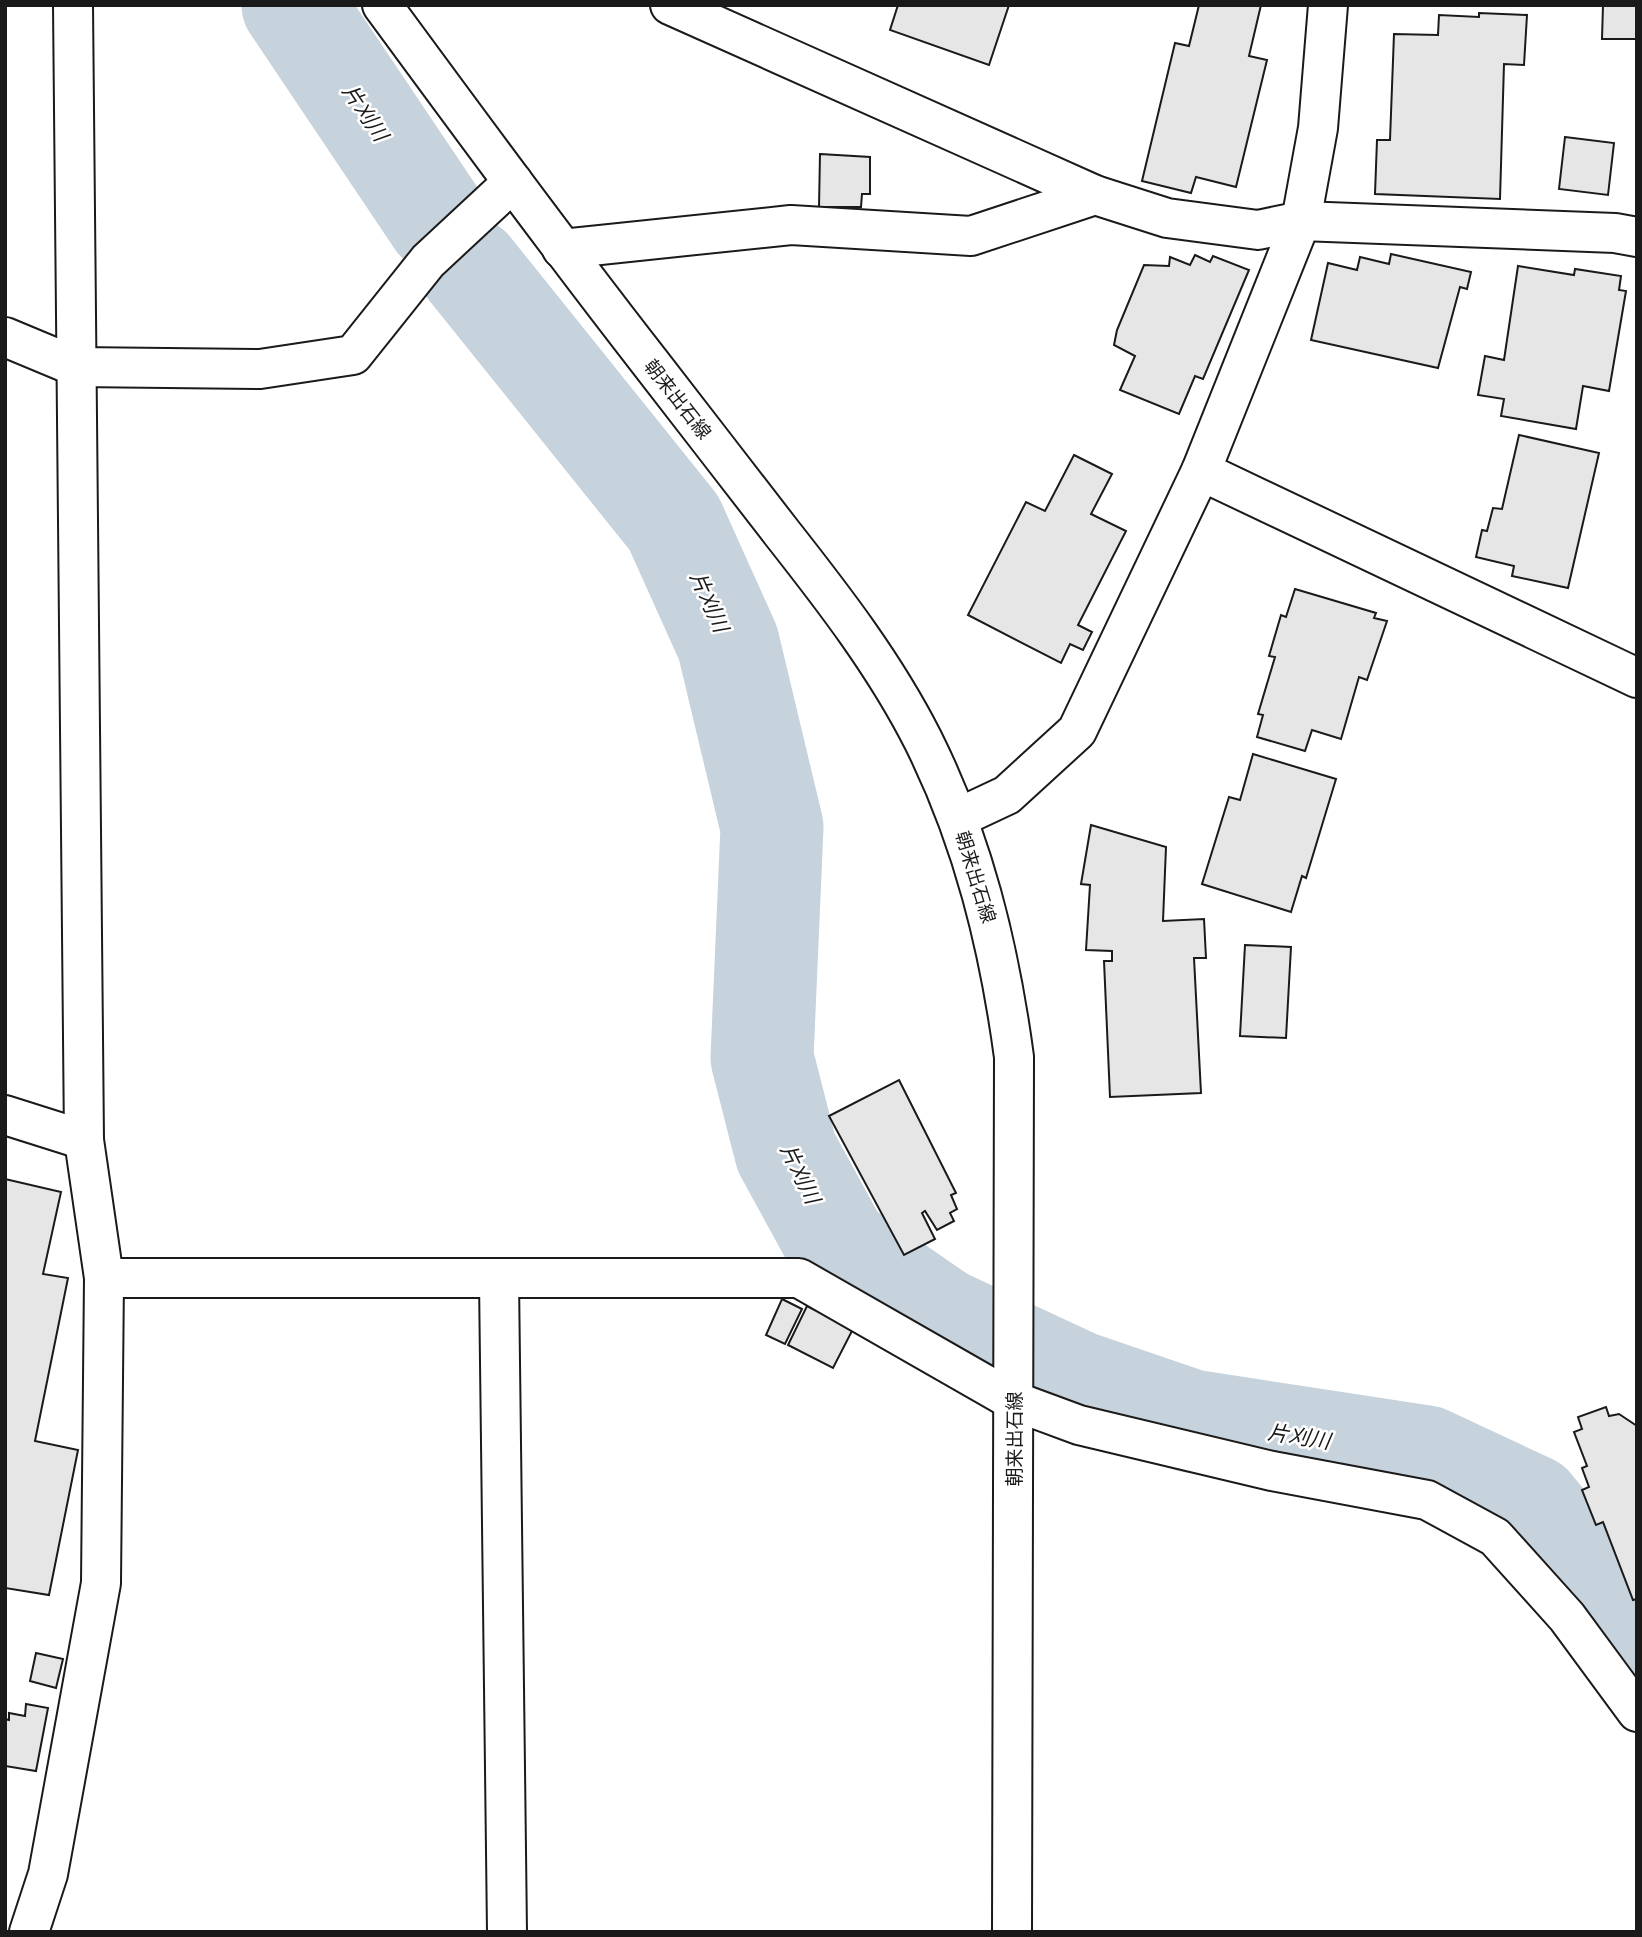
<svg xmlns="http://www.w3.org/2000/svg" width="1642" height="1937" viewBox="0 0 1642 1937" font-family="Barlow,'Noto Sans JP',sans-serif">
  <rect width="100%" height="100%" fill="#fff"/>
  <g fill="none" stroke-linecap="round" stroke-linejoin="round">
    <g stroke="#c6d2dc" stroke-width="103">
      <path d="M293,5l145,216"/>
      <path d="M470,269l204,254 54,120 44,184 -10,231 24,94 52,95 104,72 135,63 114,39 235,36 105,49 106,130"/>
    </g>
  </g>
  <g fill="#e6e6e6" stroke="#1a1a1a" stroke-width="2">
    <path d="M898,5h111l-20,60 -99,-35z"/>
    <path d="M1199,5h62l-12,51 18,4 -31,127 -40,-10 -5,16 -49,-12 33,-138 14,3z"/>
    <path d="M1603,5h34v34h-35z"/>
    <path d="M1479,13l48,2 -3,50 -20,-1 -4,135 -125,-5 2,-54h13l4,-106 44,1 1,-20 40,2z"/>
    <path d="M1565,137l49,6 -6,52 -49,-6z"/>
    <path d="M820,154l50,3v37h-8l-1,13h-42z"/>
    <path d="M1391,254l80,18 -4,17 -7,-2 -22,81 -127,-28 17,-77 29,7 3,-13 29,7z"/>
    <path d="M1195,255l15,7 3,-6 36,14 -46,109 -8,-3 -16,38 -59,-24 15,-34 -21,-11 3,-15 27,-65 25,1 1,-9 20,8z"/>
    <path d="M1518,266l56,9 1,-6 46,7 -2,14 7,1 -17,100 -26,-5 -7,43 -75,-13 3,-17 -26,-4 7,-39 19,4z"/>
    <path d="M1519,435l80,18 -31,135 -56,-12 2,-10 -38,-9 6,-27 5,1 6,-23 9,1z"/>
    <path d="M1074,455l38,19 -21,40 35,17 -48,94 14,7 -9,18 -13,-6 -9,19 -93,-48 58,-113 19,9z"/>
    <path d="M1295,589l81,24 -2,5 13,3 -20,59 -8,-3 -18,62 -29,-9 -7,21 -48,-14 6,-22 -5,-1 17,-57 -6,-1 12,-41 5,2z"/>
    <path d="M1253,754l83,25 -30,99 -4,-2 -11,36 -89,-28 27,-87 11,3z"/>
    <path d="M1091,825l75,22 -3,74 41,-2 2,39h-12l7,135 -91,4 -6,-136h8v-10l-26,-1 4,-65 -9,-1z"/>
    <path d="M1245,945l46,2 -5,91 -46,-2z"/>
    <path d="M899,1080l57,113 -5,2 6,14 -7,4 4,8 -17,9 -12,-19 -3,2 13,26 -31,16 -75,-139z"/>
    <path d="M5,1179l56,13 -18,82 25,4 -33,163 43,9 -29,145 -44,-7z"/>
    <path d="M782,1299l20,10 -17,35 -19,-9z"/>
    <path d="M807,1306l46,23 -20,39 -45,-23z"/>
    <path d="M1606,1407l3,9 10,-2 18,12v173l-4,1 -30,-78 -7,3 -14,-35 7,-3 -7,-19 5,-2 -13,-34 8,-3 -4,-12z"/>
    <path d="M36,1653l27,6 -7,29 -26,-7z"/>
    <path d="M26,1704l22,4 -12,63 -31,-5v-47l4,1v-7l16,3z"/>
  </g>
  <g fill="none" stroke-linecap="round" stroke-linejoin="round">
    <defs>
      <g id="minor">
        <path d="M670,5l425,190 72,23 91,12 43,-9 314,12 22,4"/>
        <path d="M562,249l229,-24 180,11 124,-41"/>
        <path d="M5,337l72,30 183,2 93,-14 75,-94 85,-79"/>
        <path d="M1201,471l436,207"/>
        <path d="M958,818l49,-23 70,-64 124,-260 100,-250 17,-93 10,-123"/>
        <path d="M5,1115l79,25"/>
        <path d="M104,1278h695l215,123 65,24 193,46 155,29 68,37 72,80 70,95"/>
        <path d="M499,1280l8,652"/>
        <path d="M29,1932l19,-58 53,-291 3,-305 -20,-138 -11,-1135"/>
      </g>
      <path id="major" d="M382,5c89,121 178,242 270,360 43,56 87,112 130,168 52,66 103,132 141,207 50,100 76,206 91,317l-2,875"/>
    </defs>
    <use href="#minor" stroke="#1a1a1a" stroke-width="42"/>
    <use href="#major" stroke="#1a1a1a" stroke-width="42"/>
    <use href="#minor" stroke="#fff" stroke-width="38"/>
    <use href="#major" stroke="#fff" stroke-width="38"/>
  </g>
  <g text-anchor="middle" stroke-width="5" stroke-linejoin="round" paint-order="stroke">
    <g font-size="19" fill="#1a1a1a" stroke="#fff">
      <text transform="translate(678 399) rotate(52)" y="7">朝来出石線</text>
      <text transform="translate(976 877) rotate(73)" y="7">朝来出石線</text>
      <text transform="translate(1014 1439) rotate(-90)" y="7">朝来出石線</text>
    </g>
    <g font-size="21" font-style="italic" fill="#1a1a1a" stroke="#fff">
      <text transform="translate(365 113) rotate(56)" y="7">片刈川</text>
      <text transform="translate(709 602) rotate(66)" y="7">片刈川</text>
      <text transform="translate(800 1174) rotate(64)" y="7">片刈川</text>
      <text transform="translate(1299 1437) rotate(9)" y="7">片刈川</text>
    </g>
  </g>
  <rect width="1642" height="1937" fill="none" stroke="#1a1a1a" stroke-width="14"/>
</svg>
